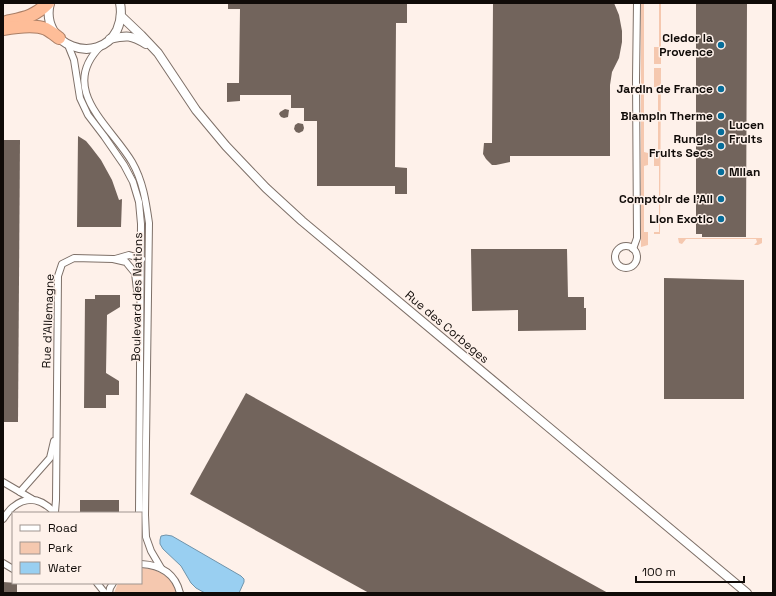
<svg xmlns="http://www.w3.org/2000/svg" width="776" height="596" viewBox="0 0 776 596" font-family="'Space Grotesk',sans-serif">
  <rect width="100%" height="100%" fill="#fef1ea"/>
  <g fill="#f5c8af">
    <path d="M641,3h3v149l4,1v12l-4,1v66h4v13l-7,2z"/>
    <path d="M659,3h2v61h-7v-17h5z"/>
    <path d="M654,68h7l-1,166h-6v-2h5v-66h-5v-13l4,-1v-65h-4z"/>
    <path d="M678,238h84v5l-4,2h-4l3,-3 -1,-3h-70l-4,5 -3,-1z"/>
    <path d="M143,568c15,1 30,9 33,25h-62l4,-10h23v-14z"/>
  </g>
  <path fill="#99cff1" stroke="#7094ab" d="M166,535l6,1 69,40 3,3v3l-5,11h-34l-9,-5 -5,-5 -10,-17 -18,-17 -3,-5v-4l1,-4z"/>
  <g fill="#72645c">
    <path d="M228,3h179v20h-11l-1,144 12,1v26h-12v-8h-78v-65h-13v-13h-13v-13h-51v6l-13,1v-19h12l1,-74h-12z"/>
    <path d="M493,3h121l5,12 3,16v11l-3,16 -7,14 -2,13v71h-100v6l-14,3h-4l-6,-6 -3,-5 1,-11h8z"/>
    <path d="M696,3h51l-1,234h-44v-3h-6z"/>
    <path d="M285,109l4,1 -1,7 -4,1 -3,-1 -2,-3 1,-2z"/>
    <path d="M298,123l5,1 1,4 -1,3 -4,2 -3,-1 -2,-3 1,-4z"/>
    <path d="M78,136l8,5 5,6 10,13 11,20 7,20 3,-1 -1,28h-44z"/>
    <path d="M3,140h17l-2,282h-15z"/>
    <path d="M471,249h96l1,48h16v11h2v22l-68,1v-21l-46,1z"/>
    <path d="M664,278l80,2v119h-80z"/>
    <path d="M95,295h25v12l-13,8 -1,58 13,8v14h-13v13h-22l1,-109h10z"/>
    <path d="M246,393l362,200h-239l-179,-99z"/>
    <rect x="80" y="500" width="39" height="13"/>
    <path d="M3,582l14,1v10h-14z"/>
  </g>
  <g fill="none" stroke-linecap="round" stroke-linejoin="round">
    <defs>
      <g id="minor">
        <path d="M68,45l6,15 6,38 8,17 16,21 20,29 9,17 6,20 2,22 -2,289"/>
        <path d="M101,46c-44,43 10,80 31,116 11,19 14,40 17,61l-4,292 1,22 5,14 10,17"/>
        <circle cx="626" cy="257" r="11"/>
        <path d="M633,249l4,-11 -1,-159 1,-76"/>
        <path d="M115,259l14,-4 13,4"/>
        <path d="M3,482l29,17"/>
        <path d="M20,492l30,-34 4,-17"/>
        <path d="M55,512l1,-12 2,-224 4,-12 12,-6 39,1 13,3 9,11 2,17"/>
        <path d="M3,519c3,-4 6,-9 10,-12 16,-13 30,-7 42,6"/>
        <path d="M3,563l10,6"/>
        <path d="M141,564c20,1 34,9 39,29"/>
        <path d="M97,583l8,10"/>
        <path d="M109,593l1,-5 3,-5"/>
      </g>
      <g id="tertiary">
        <path d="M50,3c-11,42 48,64 67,27 4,-9 5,-17 3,-27"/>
        <path d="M121,16l20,19 17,18 38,57 30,36 40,42 36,33 445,372"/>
        <path d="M110,39c17,-4 21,-4 36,5"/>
      </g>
      <g id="motorway">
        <path d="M6,22c18,-4 28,-5 42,-19"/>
        <path d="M3,29c12,-2 32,-5 43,0 4,2 9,6 13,9"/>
      </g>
    </defs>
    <use href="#minor" stroke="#7e7068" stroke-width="8"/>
    <use href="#tertiary" stroke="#7e7068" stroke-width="10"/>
    <use href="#motorway" stroke="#ab7f66" stroke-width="14"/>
    <use href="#minor" stroke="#fff" stroke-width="6"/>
    <use href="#tertiary" stroke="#fff" stroke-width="8"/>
    <use href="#motorway" stroke="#febd98" stroke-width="12"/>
  </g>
  <g fill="#066d9a" stroke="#fef1ea" stroke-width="1.5">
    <circle cx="721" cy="45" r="4"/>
    <circle cx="721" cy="89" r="4"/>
    <circle cx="721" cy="116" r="4"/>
    <circle cx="721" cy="132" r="4"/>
    <circle cx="721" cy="146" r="4"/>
    <circle cx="721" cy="172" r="4"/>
    <circle cx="721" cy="199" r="4"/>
    <circle cx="721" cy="219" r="4"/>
  </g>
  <g text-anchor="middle" stroke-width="3" stroke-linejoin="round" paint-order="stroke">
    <g font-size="12" font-weight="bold" fill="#100b08" stroke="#fef1ea" text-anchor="end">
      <text x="713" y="42">Cledor la<tspan x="713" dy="14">Provence</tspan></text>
      <text x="713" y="93">Jardin de France</text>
      <text x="713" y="120">Blampin Therme</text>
      <text x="729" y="129" text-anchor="start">Lucen<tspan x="729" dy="14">Fruits</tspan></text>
      <text x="713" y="143">Rungis<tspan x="713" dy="14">Fruits Secs</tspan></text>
      <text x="729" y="176" text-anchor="start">Milan</text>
      <text x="713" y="203">Comptoir de l'Ail</text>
      <text x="713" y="223">Lion Exotic</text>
    </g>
    <g font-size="12" fill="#100b08" stroke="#fef1ea">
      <text transform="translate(137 297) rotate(-89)" y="4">Boulevard des Nations</text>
      <text transform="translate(48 321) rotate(-88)" y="4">Rue d'Allemagne</text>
      <text transform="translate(447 327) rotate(40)" y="4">Rue des Corbeges</text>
    </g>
  </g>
  <rect width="776" height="596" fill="none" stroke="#100b08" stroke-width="8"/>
  <rect x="12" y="512" width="130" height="72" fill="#fef1ea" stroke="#9f9590"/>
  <rect x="20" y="525" width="20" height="6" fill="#ffffff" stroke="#9f9590"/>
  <text x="48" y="532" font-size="12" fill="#100b08">Road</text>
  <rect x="20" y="542" width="20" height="12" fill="#f5c8af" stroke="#9f9590"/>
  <text x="48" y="552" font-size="12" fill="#100b08">Park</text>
  <rect x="20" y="562" width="20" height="12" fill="#99cff1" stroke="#9f9590"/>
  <text x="48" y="572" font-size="12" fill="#100b08">Water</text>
  <path d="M636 576v6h108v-6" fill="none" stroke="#100b08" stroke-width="2"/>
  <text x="642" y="576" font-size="12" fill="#100b08" stroke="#fef1ea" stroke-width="3" paint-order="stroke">100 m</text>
</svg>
